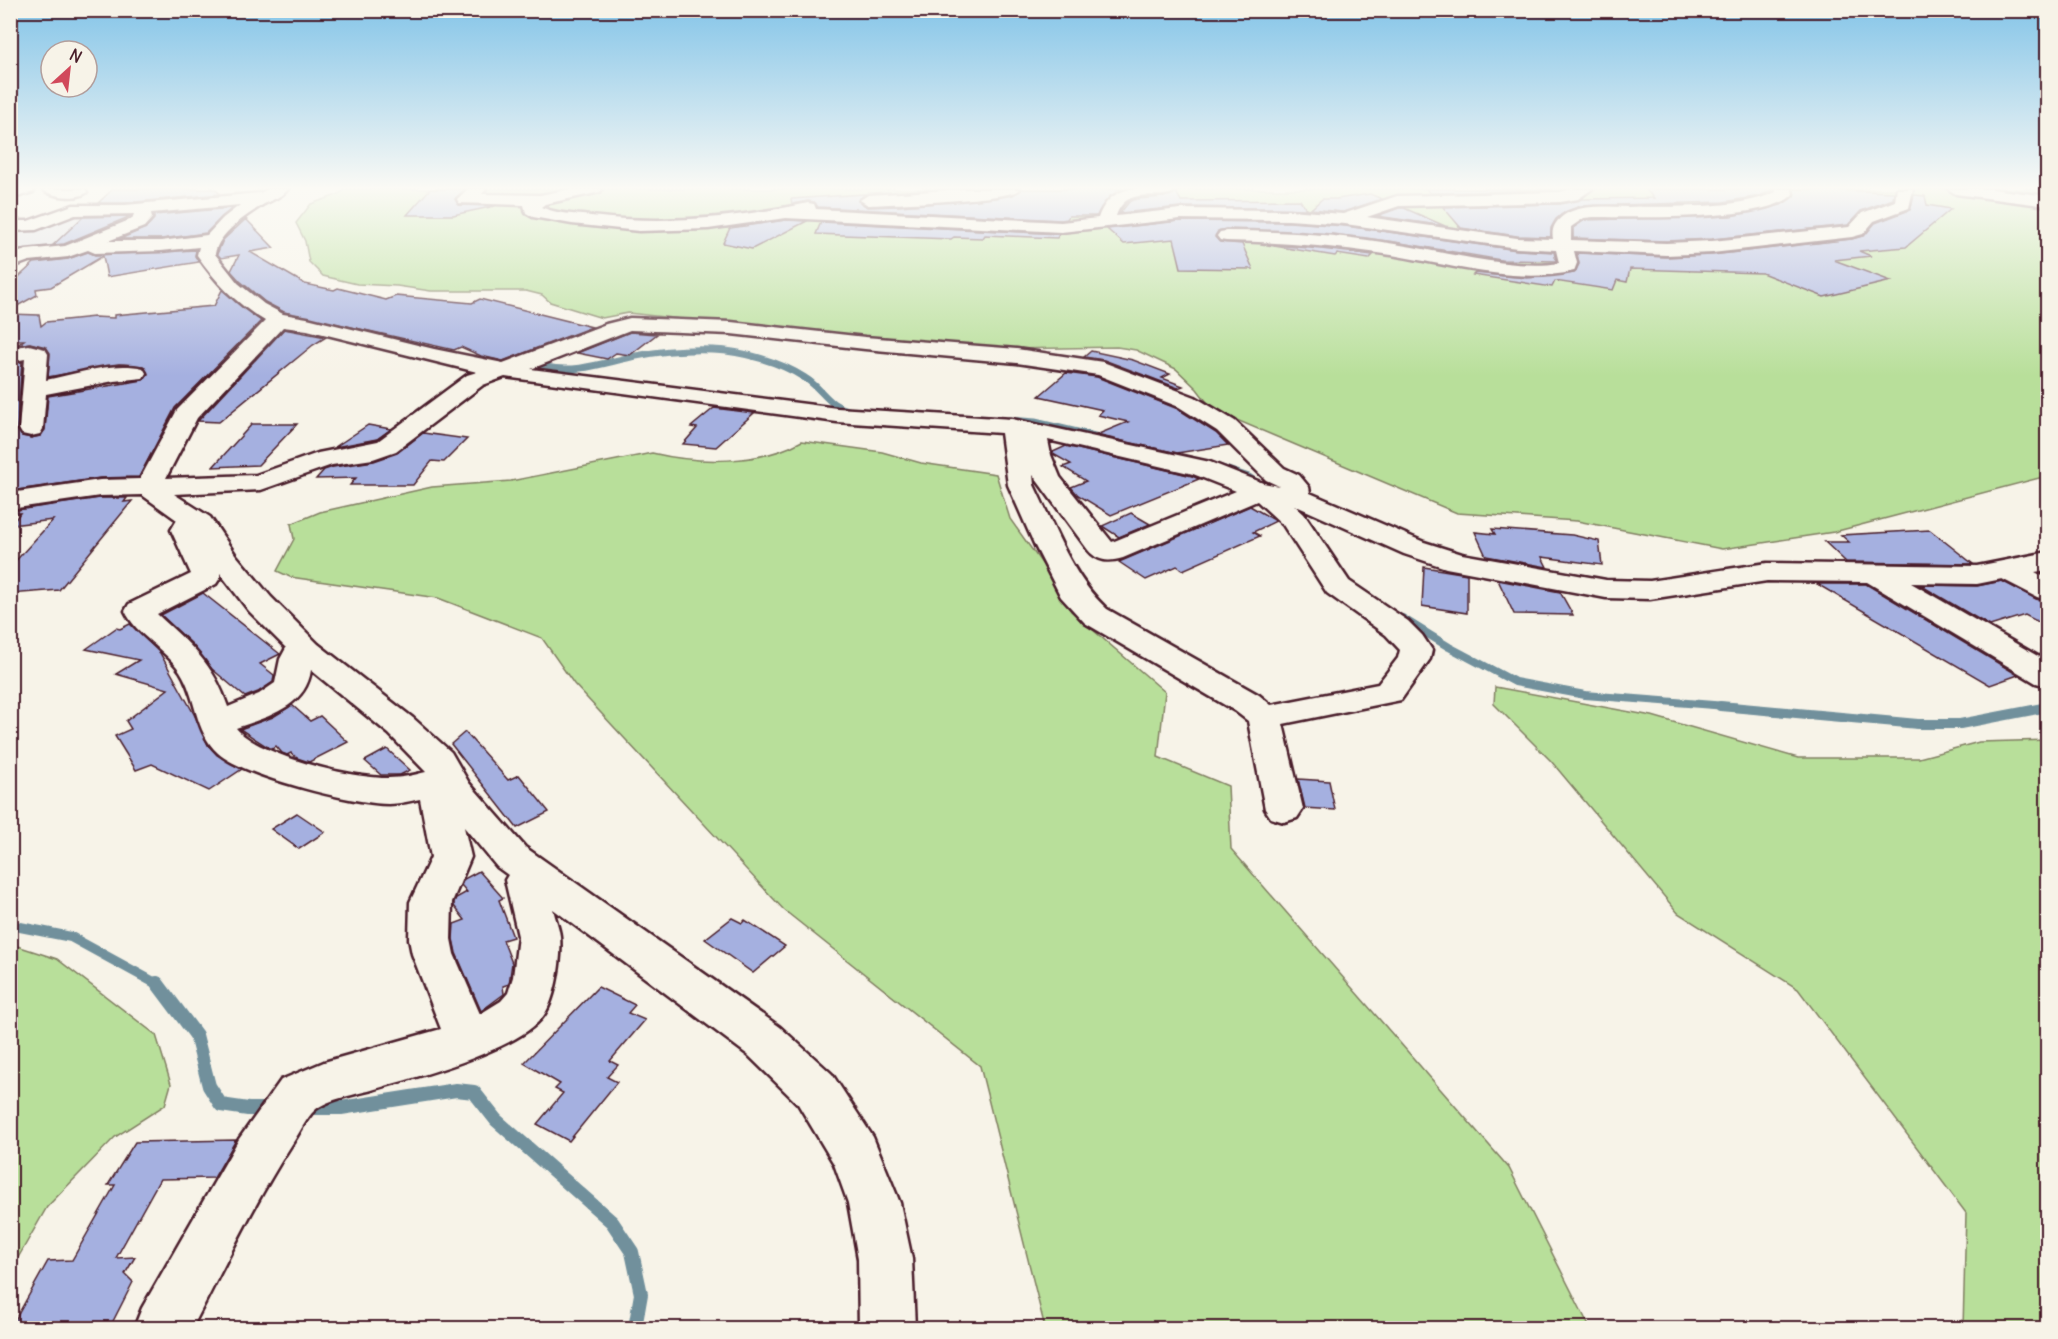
<svg xmlns="http://www.w3.org/2000/svg" width="2058" height="1339" viewBox="0 0 2058 1339" font-family="Delius,sans-serif">
  <rect width="100%" height="100%" fill="#f7f3e8"/>
  <filter id="ink" filterUnits="userSpaceOnUse"><feTurbulence type="fractalNoise" baseFrequency=".0167" numOctaves="2"/><feDisplacementMap in="SourceGraphic" scale="12" xChannelSelector="R" yChannelSelector="G"/><feConvolveMatrix kernelMatrix="1 2 1 2 8 2 1 2 1" color-interpolation-filters="sRGB"/></filter>
  <g filter="url(#ink)">
    <path fill="#dedfe6" d="M131,213l5,2 1,4 -83,33 -43,7 -1,-28 20,-1 38,-16z"/>
    <g fill="#b8df9a" stroke="#817f62" stroke-width="1.5">
      <path d="M346,189h1701v287l-213,56 -112,17 -145,-28 -120,-8 -244,-103 -16,-21 -21,-20 -40,-19 -19,-3 -108,2 -209,-17 -172,-19 -26,5 -52,-16 -8,-7 -16,-4h-95l-34,-5 -40,-2 -34,-8 -14,-14 -4,-21 -9,-18 15,-19 26,-9z"/>
      <path d="M802,441l80,11 39,11 75,11 14,45 43,60 18,32 94,81 -7,65 70,29 3,63 278,319 81,160h-545l-65,-262 -196,-156 -210,-226 -32,-46 -104,-40 -148,-21 -13,-6 17,-32 -3,-15 29,-12 112,-25 79,-6 141,-28c46,11 108,12 150,-12z"/>
      <path d="M1495,687l157,29 146,42h121l60,-16 68,-2v588h-84l3,-115 -168,-224 -120,-76 -127,-152 -57,-57z"/>
      <path d="M11,944l46,15 99,76 15,49 -6,21 -50,32 -68,70 -36,63z"/>
    </g>
    <g fill="none" stroke-linecap="round" stroke-linejoin="round">
      <g stroke="#71909c" stroke-width="5">
        <path d="M212,189l16,16 -11,9"/>
        <path d="M243,318l61,-5"/>
      </g>
      <g stroke="#71909c" stroke-width="7">
        <path d="M510,347c11,8 22,17 36,20 30,7 60,-5 90,-11 25,-5 52,-7 77,-6 29,1 68,12 92,28 17,10 23,28 43,32"/>
        <path d="M1009,420l26,2 127,30"/>
        <path d="M1213,465l36,12 10,7"/>
      </g>
      <path stroke="#71909c" stroke-width="8" d="M1402,618l47,29 66,35 70,13 154,12"/>
      <g stroke="#71909c" stroke-width="10">
        <path d="M1720,706l198,18h42l88,-17"/>
        <path d="M10,925l61,12 88,48"/>
      </g>
      <g stroke="#71909c" stroke-width="14">
        <path d="M157,983l39,52 13,51 12,19 27,4h25"/>
        <path d="M308,1108h33l115,-18 18,2 22,28 116,102 20,30 9,42 -6,34"/>
      </g>
    </g>
    <g fill="#a5b0e0" stroke="#4a1f2b" stroke-width="1.5">
      <path d="M113,189h102l5,5 -95,9h-27z"/>
      <path d="M430,189h35l-10,10 4,6 36,1 -42,9h-46z"/>
      <path d="M1022,189h102l-14,7 -13,20h-28l-2,3 -6,1 -243,-13 -4,-5 -6,-1 -16,3 -1,-5 74,-5 -7,7 9,6 33,-1 96,-8 17,-3z"/>
      <path d="M1426,189h126l1,1 -123,3z"/>
      <path d="M1645,189h129l-14,7 -37,6 -142,4 -16,6 -9,7 -5,9v9l-34,-1 -56,-8 -18,-21 117,-3 21,-5 73,-1z"/>
      <path d="M1794,189l100,3 -1,7 -32,12 -13,14 -136,14 -46,2 -93,-3v-10l12,-8 146,-4 50,-11 13,-9z"/>
      <path d="M1176,192l5,9 119,-1 6,9 -126,-2 -60,6 10,-12 7,-2 27,-2z"/>
      <path d="M1370,194l12,5 -39,13 -32,-3 11,-10h14z"/>
      <path d="M1914,195l11,1 2,9 24,4 -45,38 -47,4 12,5 -37,4 57,21 -67,16 -62,-24 -132,-4 -3,13 -10,-2 -4,10 -58,-9 -3,6 -79,-12 2,-2 52,5 47,-5 5,-9 -2,-11 89,4 46,-2 140,-16 13,-4 10,-12 35,-13z"/>
      <path d="M232,208l-26,25 -45,6h-41l26,-11 8,-9v-4z"/>
      <path d="M1399,208h5l41,18 -68,-10z"/>
      <path d="M131,216l-67,28 -11,1 30,-28z"/>
      <path d="M246,219l28,29 -24,4 55,32 29,6 4,-2 48,12 10,-4 76,7 8,-4 112,28 -89,34 -22,-5 -20,-9 -7,3 -170,-38 -19,-10 -25,-21 -9,-10 8,-16 -18,3 -4,-4 6,-14z"/>
      <path d="M786,220l21,1 -55,28 -29,-6 7,-15z"/>
      <path d="M1180,221l109,1 56,4 172,24 37,2 2,9 -55,-1 -106,-18 -63,-8 -106,-5 -8,2 -3,6 5,5 22,2 11,25 -72,-1 -7,-29 -50,5 -17,-15z"/>
      <path d="M821,222l238,12 -2,4 -72,-3 -2,3 -29,-1 -3,2 -135,-5z"/>
      <path d="M1261,244l60,5 52,6 -4,4 -32,-5 -2,2z"/>
      <path d="M196,250l-1,6 4,6 -92,15 -4,-21 -52,31 -15,2 1,6 -27,15v-25l24,-22 34,-4 20,-7 7,3z"/>
      <path d="M222,290l39,31 -86,87 -36,69 -39,1 -90,13v-127l12,-2 -5,67 5,7 9,2 9,-2 5,-6 3,-34 95,-16 5,-6 -5,-8 -24,-2 -71,13 2,-24 -4,-6 -16,-4 -13,2 7,-5h-14v-26l29,1 2,11 5,-4 48,-5 20,1v-3l100,-9z"/>
      <path d="M284,329l42,8 -13,8 -94,77 -21,-1z"/>
      <path d="M630,332l27,2 -27,21 -14,-2 -9,6 -30,-6z"/>
      <path d="M1091,351l42,9 37,14 -8,4 21,8 -5,2 -74,-28 -20,-3z"/>
      <path d="M1066,373l31,4 81,32 38,24 12,12 -51,8 -81,-18 32,-13 -30,-7 5,-5 -64,-14z"/>
      <path d="M714,408l40,5 -38,34 -33,-3 14,-16 -6,-1z"/>
      <path d="M252,424h45l-39,41 -45,2z"/>
      <path d="M368,425l23,4 -14,10 -42,8z"/>
      <path d="M423,433l44,6 -23,23 -12,-1 -19,24h-63l6,-7 -40,1 8,-9 9,-3 41,-6 23,-8z"/>
      <path d="M1066,446l126,30 7,3 -88,36 -33,-20 -7,-8 15,-6 -23,-14 8,-3 -18,-10v-2z"/>
      <path d="M100,498h27l-3,4 8,-1 -73,89 -49,4v-27l43,-47 -42,5 9,-12 -10,1v-3z"/>
      <path d="M1250,506l26,15 -23,11 7,4 -77,34 -6,-4 -31,14 -27,-18z"/>
      <path d="M1131,513l19,11 -31,13 -17,-11z"/>
      <path d="M1492,529l80,6 27,6 3,24 -60,-8 5,10 -61,-11 -11,-24 20,2z"/>
      <path d="M1930,530l43,34 -127,-2 -21,-20h24l-8,-7z"/>
      <path d="M1424,567l43,7v39l-45,-7z"/>
      <path d="M1498,580l62,12 13,23 -59,-1z"/>
      <path d="M2002,581l34,18 12,3v25l-23,-12 -35,11 -70,-41 57,1z"/>
      <path d="M1817,584h49l152,91 -28,10z"/>
      <path d="M203,593l77,61 -20,10 14,11 -1,7 -15,10 -13,5 -33,-28 -20,-25 -31,-29z"/>
      <path d="M130,624l30,29 34,61 14,31 9,10 25,14 -33,22 -57,-27 -16,6 -21,-34 16,-7 -5,-8 42,-32 -52,-15 23,-14 -53,-11 30,-21 4,1z"/>
      <path d="M292,705l18,16 10,-5 28,26 -39,20 -12,-4 -6,-5 -4,2 -5,-2 -6,-7 -4,3 -6,-3 -26,-17 33,-12z"/>
      <path d="M465,732l43,48 11,-5 30,37 -32,16 -66,-84z"/>
      <path d="M387,749l23,21 -10,5h-19l-16,-14z"/>
      <path d="M1298,779l31,2 6,29 -30,-2z"/>
      <path d="M297,813l28,19 -26,17 -28,-20z"/>
      <path d="M479,871l24,27 -4,2 14,37 -10,3 9,23 -3,21 -6,2 1,8 -23,17 -25,-58 -3,-14 1,-15 11,-4 -11,-14v-4l2,-4 11,-6 -6,-7 3,-6z"/>
      <path d="M732,918l10,5 3,-3 40,26 -32,27 -48,-34z"/>
      <path d="M598,987l37,18 -7,8 17,7 -35,41 8,4 -11,12 10,5 -48,59 -32,-17 26,-31 -8,-4 5,-5 -36,-21z"/>
      <path d="M236,1140l-22,38 -54,1 -44,79 19,-1 -10,17 8,8 -24,47h-99l38,-68 24,-1 43,-75h-7l27,-43z"/>
    </g>
    <g fill="none" stroke-linecap="round" stroke-linejoin="round">
      <defs>
        <g id="minor">
          <path d="M10,189h25l-2,3 -23,7z"/>
          <path d="M43,189h42l2,3c-8,8 -37,5 -44,-3z"/>
          <path d="M268,189h20c-5,7 -16,11 -24,15 -17,11 -46,29 -49,50l23,29 26,21 19,10 24,4 127,31 69,14 103,-39 24,-6 101,4 134,15 152,12 86,13 92,35 40,24 49,47 15,7 10,12 1,6 114,49 38,12 144,26 44,1 117,-18 210,3 71,-14v18l-13,2 13,7v21l-11,-3 -35,-18 -25,5 -66,-1 137,79v24l-12,-3 -169,-101 -100,-1 -117,18 -44,-1 -160,-30 -42,-14 -110,-49 10,9 45,67 59,40 14,14 10,15 -2,9 -29,41 -118,24 20,85 -6,9 -13,4 -13,-4 -6,-9 -17,-88 -13,-10 -150,-88 -24,-26 -26,-51 -27,-61 -7,-52 -164,-11 -332,-45 -22,8 -87,66 -23,8 -41,6 -71,25 -87,4 36,23 25,37 36,43 47,47 95,74 38,34 18,31 56,64 255,180 52,47 41,63 27,66 12,56 3,69h-56l-1,-69 -10,-56 -14,-39 -36,-60 -50,-49 -195,-146c2,9 6,18 7,27 2,20 -4,62 -16,79 -24,35 -128,62 -169,74 -16,5 -48,10 -60,21 -9,8 -16,24 -23,34 -38,59 -68,123 -100,184h-58l8,-20 97,-169 42,-59 43,-18 117,-33 -29,-75 -3,-15 1,-37 21,-45 -11,-58c-10,2 -21,5 -32,5 -34,0 -145,-28 -170,-51 -24,-22 -21,-56 -38,-82 -16,-23 -43,-35 -55,-60l4,-7 62,-30 -20,-44 6,-10 -35,-25 -42,1 -90,13v-16l90,-13 40,-1 37,-69 88,-89c-29,-17 -49,-39 -68,-66l2,-8 -38,4 -66,2 -7,-3 -20,7 -39,4 -19,7v-13l16,-5 39,-4 67,-27 2,-5 -59,1 -39,15 -26,1v-10h18l45,-16h52l135,-12zM240,205l-17,13 -16,17 -46,6h-53l36,-14 8,-9 -1,-5zM283,327l24,3 170,42 -10,3 -89,66 -60,12 -62,22 -90,3 31,-60zM630,330l101,4 134,15 152,14 81,12 81,32 38,24 49,49 13,6 -16,-3 -53,-21 -198,-43 -175,-11 -306,-39zM1048,440l145,34 43,17 -124,51 -52,-65 -9,-22zM1033,475l55,75c10,12 21,12 35,8l134,-57 26,24 44,68 59,42 14,15 -2,8 -20,26 -107,21 -12,-10 -152,-86c-35,-32 -52,-81 -73,-124zM220,573l29,38 37,37 -6,11 -5,24 -16,11 -31,13c-15,-45 -38,-62 -71,-93l59,-30 4,-6zM311,670l78,64 37,38c-12,3 -25,6 -37,6 -36,1 -130,-22 -153,-50 31,-11 70,-21 75,-58zM464,827l33,40 11,8 -3,5 13,56 -5,41 -5,16 -7,8 -21,13 -26,-60 -3,-15 1,-37 19,-45z"/>
          <path d="M468,189h18l-4,5 58,1 31,-6h31l-2,3 -55,12 -4,3c15,7 34,7 50,9 73,9 145,2 217,-13l6,1 2,5 245,13 37,-4c14,-37 46,-30 79,-29 -14,16 -49,-8 -61,27l64,-7 109,1 54,4 54,-18 163,-4 12,-3h20l-14,10 -18,3 -161,4 -32,11 150,21 36,1c-3,-15 9,-25 22,-29 16,-5 35,-3 51,-3 42,-1 113,3 150,-15v-3h16l1,5c-21,28 -163,23 -200,23l-9,1 -13,9v13l95,3 46,-2 137,-14 13,-14 33,-12 2,-12h16l-4,19 -35,13 -11,13 -11,3 -140,16 -46,2 -92,-4 3,12 -3,8c-60,15 -136,-10 -196,-18 -50,-7 -101,-11 -152,-12l-6,-1 -3,-4 3,-4 6,-1c56,0 113,4 169,13 44,7 122,27 164,19l-3,-13 -39,-2 -172,-24 -56,-4 -109,-1 -119,13 -275,-14 -78,11 -69,2 -67,-7 -39,-7 -7,-4 -2,-8 -65,-2 -2,-4z"/>
          <path d="M966,189h54c-8,11 -130,15 -152,16l-8,-5 8,-5z"/>
          <path d="M1948,189h44l56,7v10l-92,-12z"/>
          <path d="M29,345l16,4 3,5 -2,26c30,-6 67,-19 97,-12l3,5 -3,5 -29,3 -68,13 -3,35 -3,5 -9,2 -9,-2 -3,-5 6,-70 -15,3v-14z"/>
        </g>
      </defs>
      <use href="#minor" stroke="#4a1f2b" stroke-width="5"/>
      <use href="#minor" fill="#f7f3e8" fill-rule="evenodd"/>
    </g>
  </g>
  <linearGradient id="sky" x2="0" y2="1"><stop stop-color="#83c4e8"/><stop offset="0.5" stop-color="#fbfaf5"/><stop offset="1" stop-color="#fbfaf5" stop-opacity="0"/></linearGradient>
  <rect width="2058" height="376" fill="url(#sky)"/>
  <rect width="2058" height="1339" fill="none" stroke="#f7f3e8" stroke-width="36"/>
  <rect x="18" y="18" width="2022" height="1303" fill="none" stroke="#4a1f2b" stroke-width="2" filter="url(#ink)"/>
  <g transform="translate(69 69) rotate(27)"><circle r="28" fill="#f7f3e8" stroke="#b29e9c" stroke-width="1.5"/>
  <path d="M0-4.5L10 22L0 15L-10 22Z" fill="#d1495b"/>
  <text y="-9" font-size="16" font-weight="bold" text-anchor="middle" fill="#4a1f2b">N</text>
  </g>
</svg>
